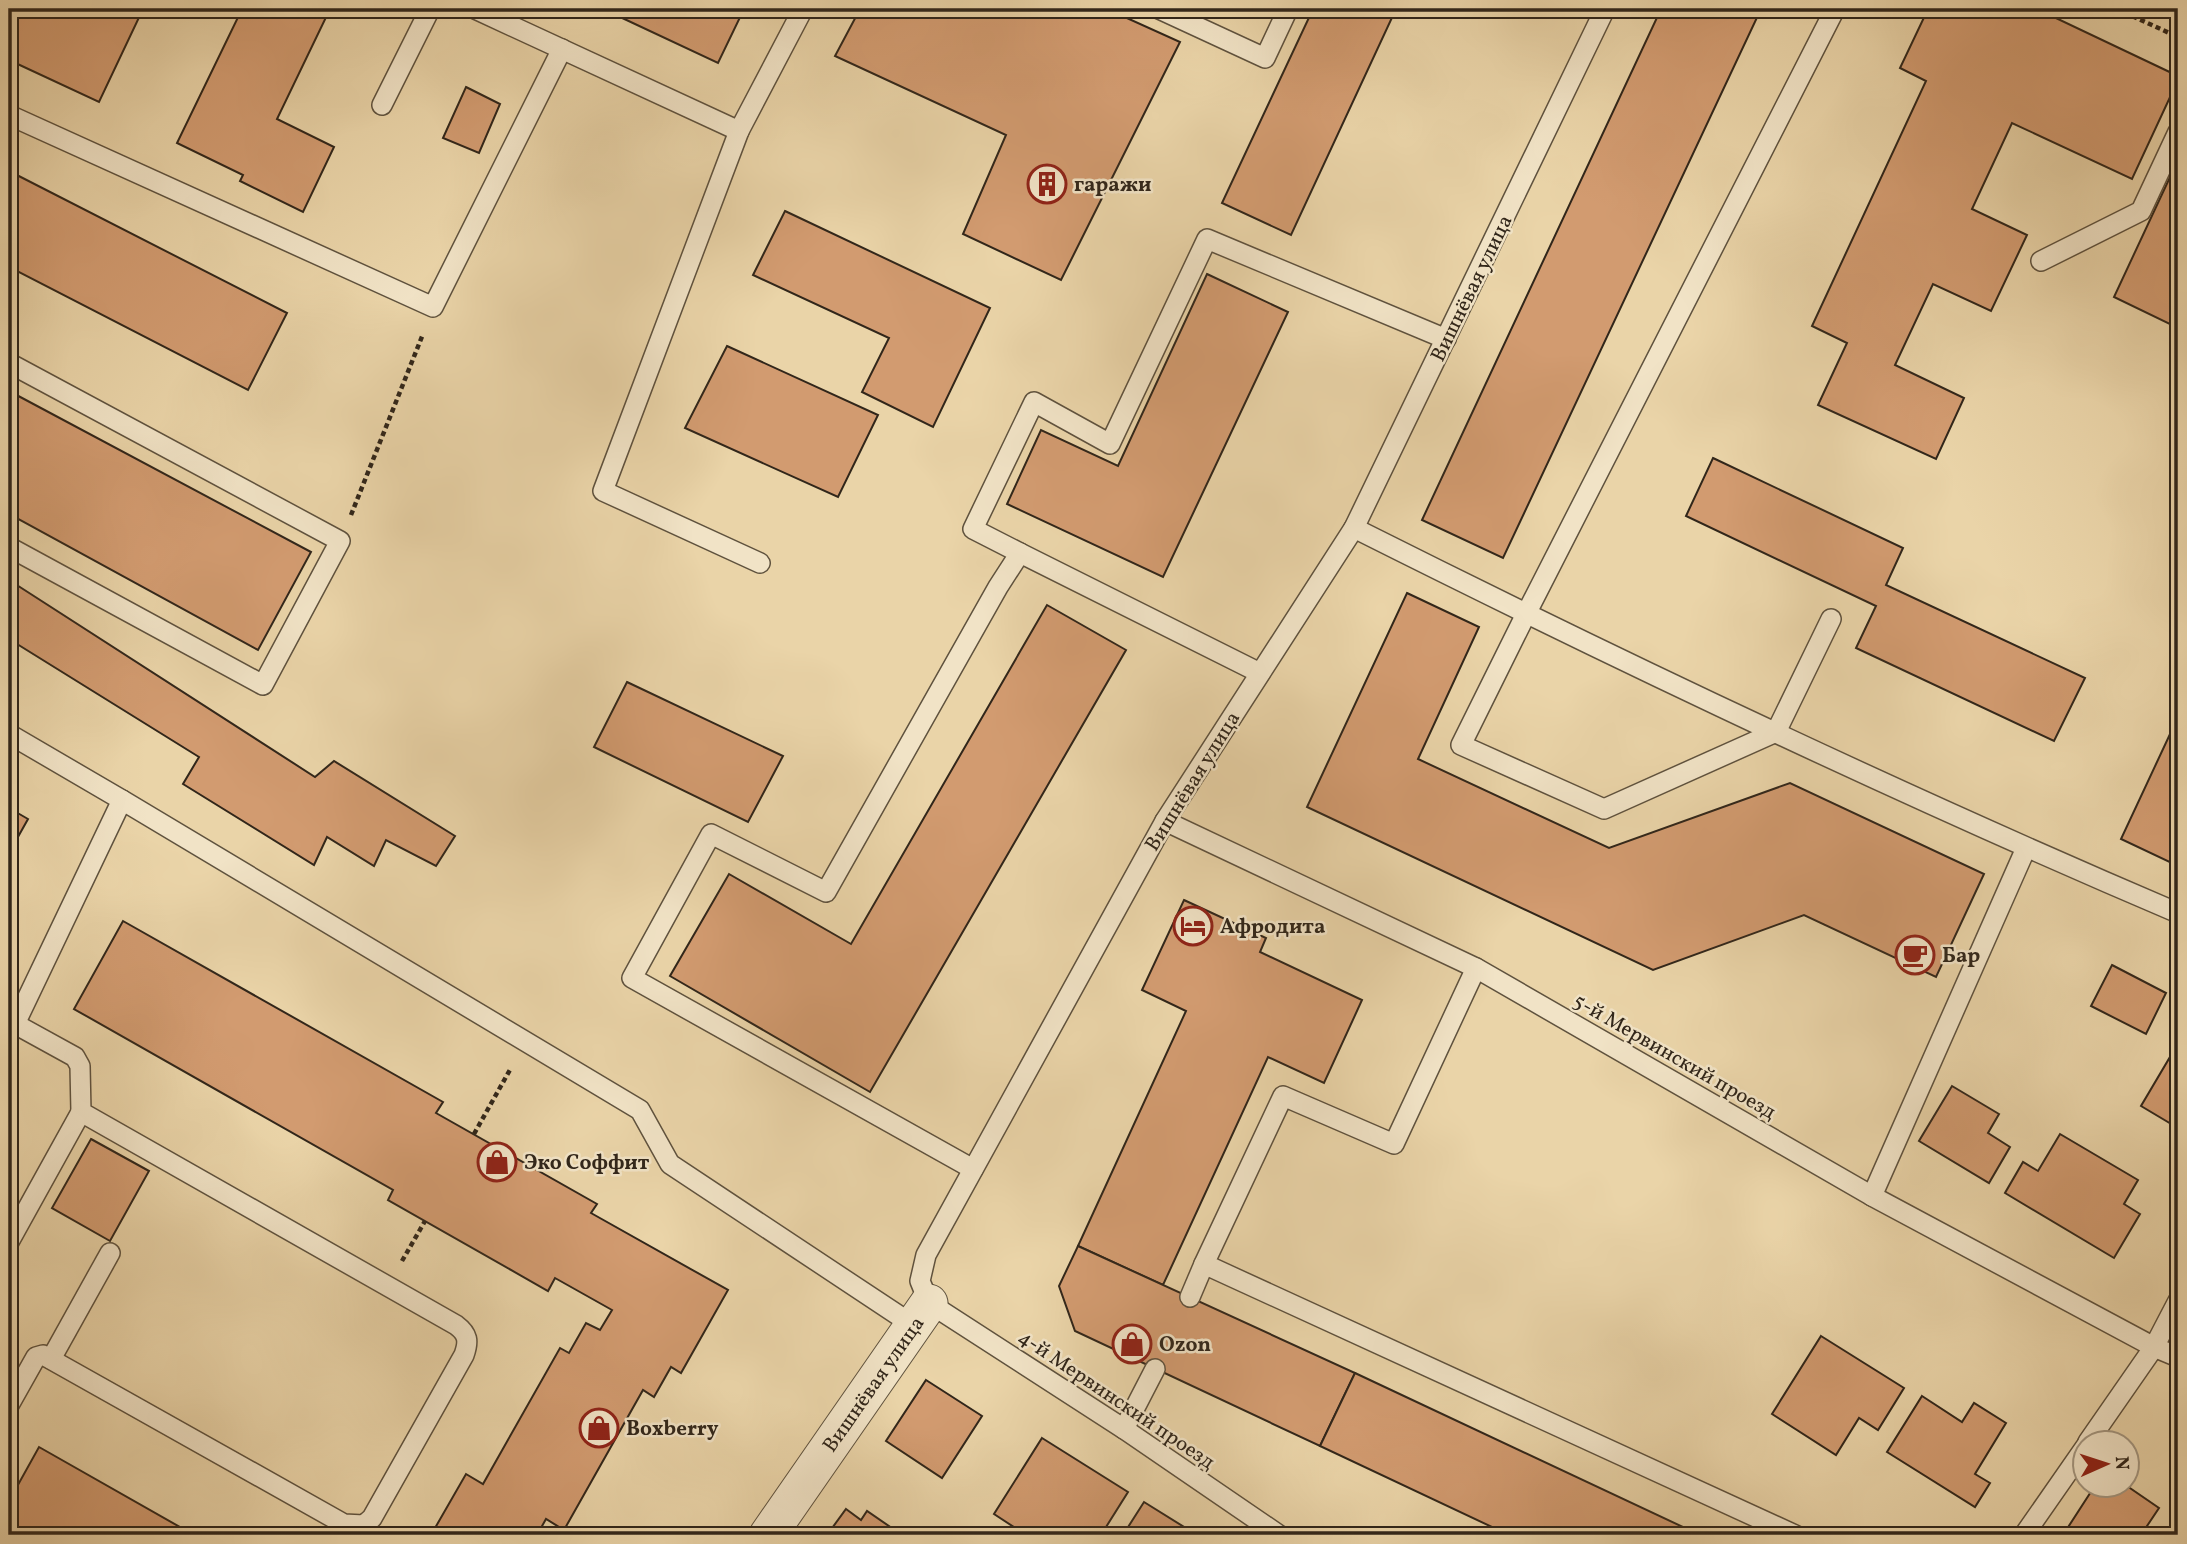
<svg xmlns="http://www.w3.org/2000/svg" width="2187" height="1544" viewBox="0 0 2187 1544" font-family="Vollkorn,serif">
  <rect width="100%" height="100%" fill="#ead4a8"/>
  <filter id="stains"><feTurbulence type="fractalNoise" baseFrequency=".00286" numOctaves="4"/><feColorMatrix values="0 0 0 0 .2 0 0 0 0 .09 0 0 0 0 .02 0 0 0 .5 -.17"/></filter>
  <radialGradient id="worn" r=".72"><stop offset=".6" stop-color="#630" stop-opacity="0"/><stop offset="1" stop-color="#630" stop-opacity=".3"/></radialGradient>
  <g fill="#d29b70" stroke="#31261a" stroke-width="2">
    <path d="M9,9h134l-44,93 -90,-42z"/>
    <path d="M242,9h88l-53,110 57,28 -31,65 -63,-31 3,-6 -66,-32z"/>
    <path d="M603,9h141l-26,54z"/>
    <path d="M860,9h247l73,33 -119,238 -98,-46 43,-99 -171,-79z"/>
    <path d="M1313,9h83l-105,226 -69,-32z"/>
    <path d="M1661,9h100l-258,549 -81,-38z"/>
    <path d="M1928,9h109l141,67v4l-46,99 -120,-56 -40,86 55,26 -36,76 -58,-27 -38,81 69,33 -28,61 -118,-54 29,-62 -35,-17 114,-245 -26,-13z"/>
    <path d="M466,87l34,17 -21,49 -36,-15z"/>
    <path d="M2178,160v168l-64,-31z"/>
    <path d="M9,171l278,142 -39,77 -239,-123z"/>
    <path d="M785,211l205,97 -57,119 -71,-35 27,-54 -136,-63z"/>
    <path d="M1207,274l81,38 -125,265 -156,-73 34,-74 77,36z"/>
    <path d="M727,346l151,69 -40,82 -153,-69z"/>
    <path d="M9,391l302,161 -53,98 -249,-136z"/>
    <path d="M1713,458l190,90 -17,37 199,93 -31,63 -198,-93 20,-42 -190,-90z"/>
    <path d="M9,580l306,197 19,-16 121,75 -19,30 -50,-26 -12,26 -47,-29 -13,28 -131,-81 16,-27 -190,-118z"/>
    <path d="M1407,593l72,34 -61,132 191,89 181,-65 194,91 -48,103 -132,-62 -151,55 -346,-163z"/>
    <path d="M1047,605l79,45 -256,442 -200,-116 59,-102 122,70z"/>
    <path d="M627,682l156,74 -35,66 -154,-75z"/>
    <path d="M2178,717v149l-57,-27z"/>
    <path d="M9,808l19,11 -19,34z"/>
    <path d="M1184,900l82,38 -6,14 102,48 -38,83 -56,-26 -105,228 -85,-39 108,-235 -44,-21z"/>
    <path d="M123,921l320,181 -7,11 161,91 -6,9 137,77 -47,83 -10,-6 -17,30 -11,-7 -79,140 -18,-11 -9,16h-106l35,-61 17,10 77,-136 9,5 17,-30 14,7 12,-20 -57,-32 -7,13 -160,-91 5,-10 -319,-181z"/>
    <path d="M2112,965l54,28 -20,41 -55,-28z"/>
    <path d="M2170,1057l8,5v66l-37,-22z"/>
    <path d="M1952,1086l47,28 -11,19 22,14 -21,36 -70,-42z"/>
    <path d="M2060,1134l78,46 -14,24 16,10 -26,44 -109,-65 18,-31 15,9z"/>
    <path d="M91,1139l58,32 -39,70 -58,-33z"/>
    <path d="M1078,1246l277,127 -35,73 -245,-115 -16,-45z"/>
    <path d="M1821,1336l83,52 -26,42 -19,-12 -23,37 -64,-41z"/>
    <path d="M1355,1373l345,162h-191l-189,-89z"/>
    <path d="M926,1380l56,36 -40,62 -56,-37z"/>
    <path d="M1922,1396l40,26 12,-19 32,20 -31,51 15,9 -15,24 -88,-55z"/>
    <path d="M1042,1438l86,54 -27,43h-79l1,-2 -29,-19z"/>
    <path d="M39,1447l155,88h-185v-34z"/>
    <path d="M2096,1484h28l35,24 -18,27h-78z"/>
    <path d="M1144,1502l53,33h-74z"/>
    <path d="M846,1509l15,11 6,-9 35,24h-75z"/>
  </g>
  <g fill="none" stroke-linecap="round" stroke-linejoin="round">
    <defs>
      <g id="service">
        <path d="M475,9l264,122 64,-122"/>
        <path d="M1159,9l106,49 23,-49"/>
        <path d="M382,105l48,-96"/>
        <path d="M9,115l424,192 129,-258"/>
        <path d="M739,131l-136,360 157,72"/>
        <path d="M2041,261l100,-50 37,-79"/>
        <path d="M9,363l331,178 -77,144 -254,-138"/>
        <path d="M1354,528c271,136 545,266 824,385"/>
        <path d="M1020,553l-47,-24 61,-127 76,42 97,-205 239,100"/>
        <path d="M1831,619l-55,113 -172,77 -143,-64 65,-131 309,-605"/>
        <path d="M9,734l113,66 -107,224 -6,-4"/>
        <path d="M122,800l518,310 30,54 243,161"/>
        <path d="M1165,821l311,147 396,228 282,151 24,10"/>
        <path d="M1476,968l-82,176 -111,-48 -79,168 591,271"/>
        <path d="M973,1169l-341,-191 79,-144 115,58 172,-305 22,-34 240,120"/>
        <path d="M1872,1196l154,-348"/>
        <path d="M9,1242l72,-130"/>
        <path d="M1190,1297l14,-33"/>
        <path d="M51,1359l59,-106"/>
        <path d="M9,1405l27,-48 7,-2 301,169 20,1 8,-7 92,-163c5,-14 4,-21 -8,-30l-375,-213 -1,-46 -5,-9 -60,-33"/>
        <path d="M1124,1429l31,-60"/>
        <path d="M2088,1442l66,-95 24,-46"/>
        <path d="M1279,1535l-155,-106 -195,-126 -9,-22 6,-26 239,-434 189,-293 251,-519"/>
        <path d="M2024,1535l62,-89"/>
      </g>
      <path id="minor" d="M768,1535l161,-232"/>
    </defs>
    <use href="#service" stroke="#5f523e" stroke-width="22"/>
    <use href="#minor" stroke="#5f523e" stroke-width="39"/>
    <g stroke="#31261a" stroke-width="4.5" stroke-dasharray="5 3.5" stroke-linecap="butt">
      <path d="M2117,9l61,28"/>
      <path d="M351,515l72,-181"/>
      <path d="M474,1134l37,-66"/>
      <path d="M402,1261l23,-40"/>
    </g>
    <use href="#service" stroke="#f1e3c6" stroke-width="19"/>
    <use href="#minor" stroke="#f1e3c6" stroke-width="37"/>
  </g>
  <defs>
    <symbol id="building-ring" viewBox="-11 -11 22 22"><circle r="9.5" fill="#f1e3c6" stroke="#8f2418" stroke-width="1.5"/><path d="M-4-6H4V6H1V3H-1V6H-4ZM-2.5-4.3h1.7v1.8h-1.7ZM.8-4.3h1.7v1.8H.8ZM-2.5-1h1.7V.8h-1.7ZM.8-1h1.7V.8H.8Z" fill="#8f2418"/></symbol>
    <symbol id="hotel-ring" viewBox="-11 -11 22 22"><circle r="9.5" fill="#f1e3c6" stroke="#8f2418" stroke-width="1.5"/><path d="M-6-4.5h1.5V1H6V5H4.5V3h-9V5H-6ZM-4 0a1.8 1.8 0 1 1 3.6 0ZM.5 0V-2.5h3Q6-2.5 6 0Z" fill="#8f2418"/></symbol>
    <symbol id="cafe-ring" viewBox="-11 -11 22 22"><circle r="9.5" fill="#f1e3c6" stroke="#8f2418" stroke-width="1.5"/><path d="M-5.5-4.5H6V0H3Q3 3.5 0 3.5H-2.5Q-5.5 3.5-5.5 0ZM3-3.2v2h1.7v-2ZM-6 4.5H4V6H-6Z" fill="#8f2418"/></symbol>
    <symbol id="shop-ring" viewBox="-11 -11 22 22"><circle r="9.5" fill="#f1e3c6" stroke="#8f2418" stroke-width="1.5"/><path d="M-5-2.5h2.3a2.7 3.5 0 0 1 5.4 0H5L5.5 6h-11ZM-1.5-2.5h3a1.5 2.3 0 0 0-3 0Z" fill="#8f2418"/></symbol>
  </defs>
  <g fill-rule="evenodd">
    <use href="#building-ring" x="1025" y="162" width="44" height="44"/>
    <use href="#hotel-ring" x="1171" y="904" width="44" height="44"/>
    <use href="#cafe-ring" x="1893" y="933" width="44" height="44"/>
    <use href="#shop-ring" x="475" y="1140" width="44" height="44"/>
    <use href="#shop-ring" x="1110" y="1322" width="44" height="44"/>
    <use href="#shop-ring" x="577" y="1406" width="44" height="44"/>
  </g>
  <g text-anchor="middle" stroke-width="5" stroke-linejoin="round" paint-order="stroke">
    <g font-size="21" font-weight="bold" fill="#31261a" stroke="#f1e3c6" text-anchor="start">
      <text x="1074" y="191">гаражи</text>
      <text x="1220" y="933">Афродита</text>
      <text x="1942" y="962">Бар</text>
      <text x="524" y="1169">Эко Соффит</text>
      <text x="1159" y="1351">Ozon</text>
      <text x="626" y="1435">Boxberry</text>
    </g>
    <g font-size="21" fill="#31261a" stroke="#f1e3c6">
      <text transform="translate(1471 288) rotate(-64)" y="7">Вишнёвая улица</text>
      <text transform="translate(1192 781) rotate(-58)" y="7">Вишнёвая улица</text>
      <text transform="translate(1675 1056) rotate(30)" y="7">5-й Мервинский проезд</text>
      <text transform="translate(873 1384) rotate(-55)" y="7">Вишнёвая улица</text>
      <text transform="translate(1117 1399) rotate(34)" y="7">4-й Мервинский проезд</text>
    </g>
  </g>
  <rect width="2187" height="1544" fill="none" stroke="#ead4a8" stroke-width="35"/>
  <rect x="10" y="10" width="2166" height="1523" fill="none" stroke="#31261a" stroke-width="3.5"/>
  <rect x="18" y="18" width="2152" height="1509" fill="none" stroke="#31261a" stroke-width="2"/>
  <g transform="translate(2106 1464) rotate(87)"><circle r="33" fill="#f1e3c6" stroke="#a49781" stroke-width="2"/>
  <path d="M0-5L12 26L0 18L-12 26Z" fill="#8f2418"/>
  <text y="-10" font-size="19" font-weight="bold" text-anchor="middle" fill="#31261a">N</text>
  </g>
  <rect width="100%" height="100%" filter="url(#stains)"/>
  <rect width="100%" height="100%" fill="url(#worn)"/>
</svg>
